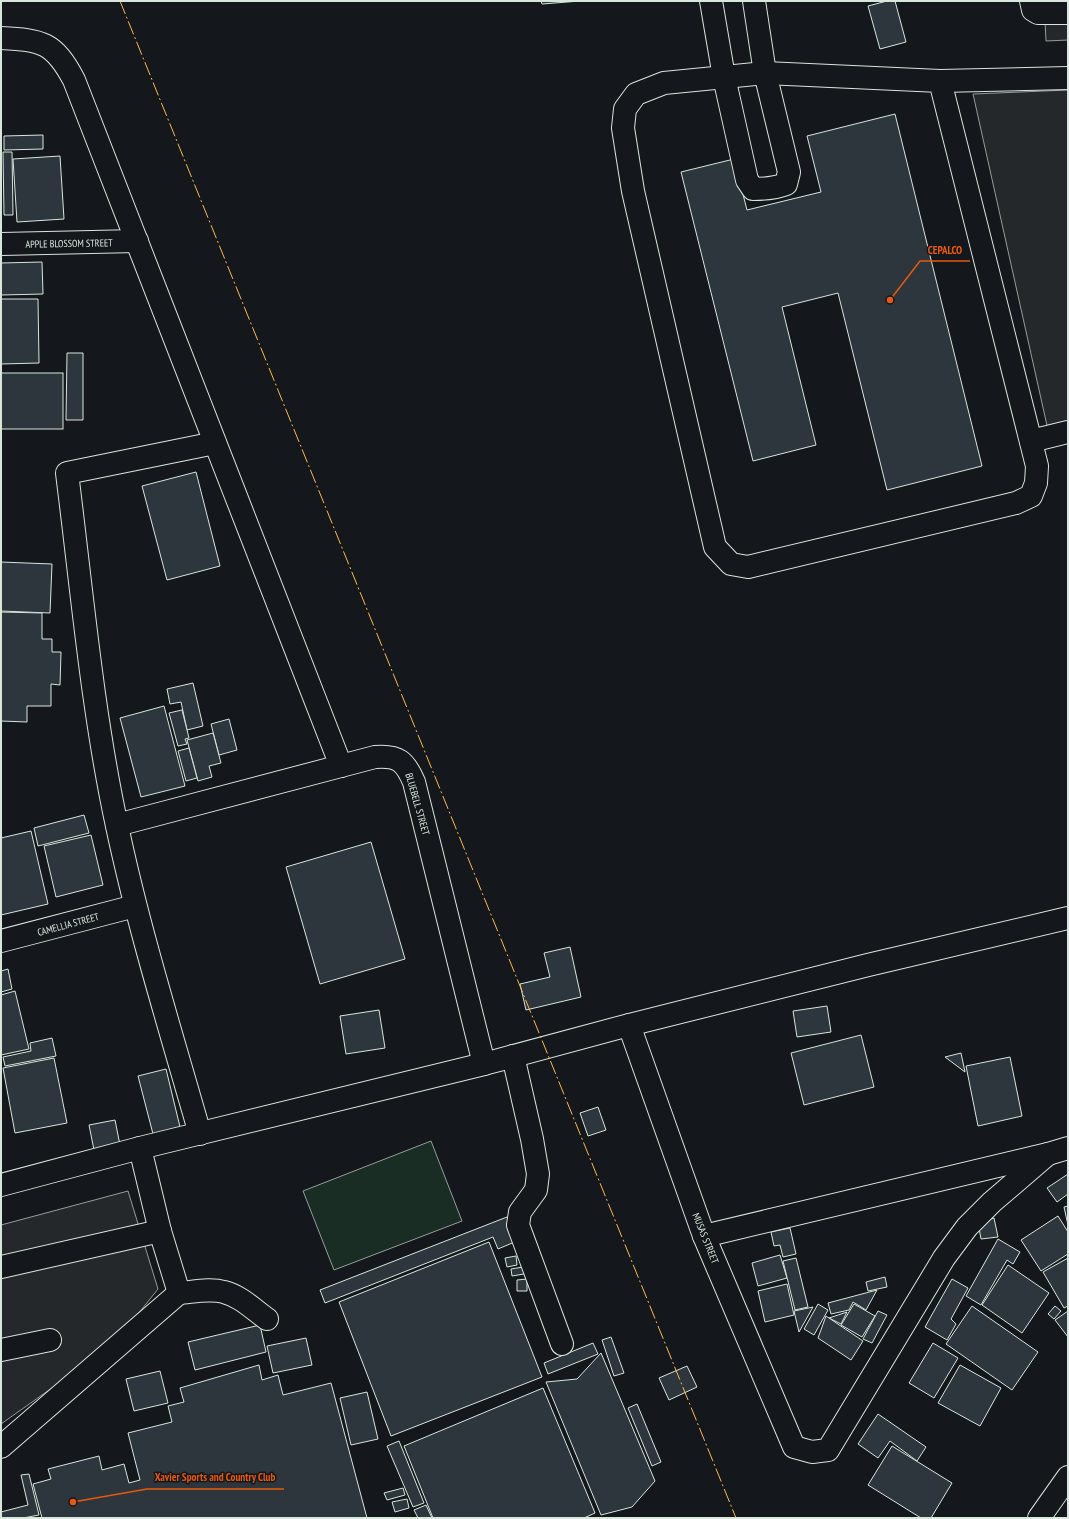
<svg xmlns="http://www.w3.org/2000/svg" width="1069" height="1519" viewBox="0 0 1069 1519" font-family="'PT Sans Narrow',sans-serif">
  <rect width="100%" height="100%" fill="#14181c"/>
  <path fill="#1a2d24" stroke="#939e99" d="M431,1141l31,80 -128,49 -31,-79z"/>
  <g fill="#24282b" stroke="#939e99">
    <path d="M1044,1h24v39l-22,1z"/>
    <path d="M1068,90v334l-20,6 -75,-336z"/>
    <path d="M128,1191l30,98 -44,55 -113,80v-199z"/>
  </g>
  <g fill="#2c363c" stroke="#d8e6dc">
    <path d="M541,1h39l-38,3z"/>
    <path d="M887,1h8l11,41 -26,7 -12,-43z"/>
    <path d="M895,114l87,352 -95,24 -49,-197 -56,14 34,138 -63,16 -72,-289 53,-13 13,51 74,-18 -14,-56z"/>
    <path d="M43,135v14l-39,1v-14z"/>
    <path d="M3,152h9l1,63h-9z"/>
    <path d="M60,156l4,63 -47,3 -4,-63z"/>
    <path d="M42,262l1,32 -42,1v-32z"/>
    <path d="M1,299h37l1,64 -38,1z"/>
    <path d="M67,353h16v67h-17z"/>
    <rect x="1" y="373" width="62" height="56"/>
    <path d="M196,472l24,94 -53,14 -25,-94z"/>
    <path d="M1,562l51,2 -2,49 -49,-2z"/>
    <path d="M1,612l41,1v26h10v13h9l-1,33 -9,-1v22h-24v16l-26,-1z"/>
    <path d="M193,683l10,43 -16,4 -6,-28 -11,2 -3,-15z"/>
    <path d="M164,706l21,80 -44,11 -21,-79z"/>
    <path d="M182,710l7,28 -4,1 2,5 -9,2 -9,-33z"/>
    <path d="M229,719l8,31 -18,5 -8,-31z"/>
    <path d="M213,733l8,30 -12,3 3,11 -14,4 -11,-41z"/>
    <path d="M189,748l8,30 -11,3 -8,-30z"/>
    <path d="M84,815l5,18 -51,13 -4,-18z"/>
    <path d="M31,831l17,73 -47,11v-77z"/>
    <path d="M91,835l12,50 -47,12 -12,-51z"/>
    <path d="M371,842l34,117 -85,25 -34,-117z"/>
    <path d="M570,947l11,50 -55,13 -6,-26 30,-7 -6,-24z"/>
    <path d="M8,969l4,20 -11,3v-21z"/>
    <path d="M15,991l14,58 -28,6v-60z"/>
    <path d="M827,1006l4,26 -34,5 -4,-26z"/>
    <path d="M379,1010l6,38 -39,6 -6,-38z"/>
    <path d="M861,1035l13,52 -70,18 -13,-52z"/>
    <path d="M52,1038l4,18 -51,10 -2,-9 28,-6 -1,-8z"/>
    <path d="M961,1053l4,19 -20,-15z"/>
    <path d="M1010,1057l12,59 -44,10 -12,-60z"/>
    <path d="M54,1058l13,65 -52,10 -12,-65z"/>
    <path d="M166,1069l14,58 -27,7 -15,-58z"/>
    <path d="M598,1107l8,23 -18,6 -8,-23z"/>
    <path d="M115,1120l5,25 -26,5 -5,-25z"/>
    <path d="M1068,1174v20l-11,8 -10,-14z"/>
    <path d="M1068,1206v19l-4,-18z"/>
    <path d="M1058,1216l10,16v22l-27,17 -20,-31z"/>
    <path d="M507,1217l10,24 -19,8 -5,-12 -168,66 -5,-13z"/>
    <path d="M994,1218l4,19 -17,2 -3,-17z"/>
    <path d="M790,1228l6,26 -13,3 -3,-12 -6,1 -3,-14z"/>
    <path d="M998,1239l22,13 -7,12 -6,-4 -26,45 -15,-9z"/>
    <path d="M489,1242l53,135 -151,59 -52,-134z"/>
    <path d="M780,1255l7,23 -29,8 -6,-23z"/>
    <path d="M516,1256l1,9 -10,2 -2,-9z"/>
    <path d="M796,1258l12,49 -13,3 -12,-49z"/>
    <path d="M1068,1258v48l-4,2 -21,-36z"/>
    <path d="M1008,1265l41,28 -27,40 -40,-28z"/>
    <path d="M523,1267l1,7 -12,2 -1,-7z"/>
    <path d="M885,1277l2,10 -19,4 -2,-9z"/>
    <path d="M527,1279v12h-10v-11z"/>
    <path d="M952,1279l16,9 -17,31 5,5 -9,16 -22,-13z"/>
    <path d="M787,1284l7,31 -29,7 -7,-31z"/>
    <path d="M877,1290l-11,20 -13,-8 -4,8 -18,4 -3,-11z"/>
    <path d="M818,1304l10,6 -14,25 -10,-6z"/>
    <path d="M854,1304l21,12 -13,21 -21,-12z"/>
    <path d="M972,1306l66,46 -26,38 -66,-46z"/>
    <path d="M1055,1306l6,5 -7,8 -6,-5z"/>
    <path d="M813,1307l-14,25 -5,-21z"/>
    <path d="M878,1311l9,4 -15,28 -9,-4z"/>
    <path d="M1068,1311v26l-13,-17z"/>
    <path d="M847,1312l-6,12 -12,-6z"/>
    <path d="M826,1316l37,25 -12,19 -33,-22z"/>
    <path d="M260,1325l6,27 -71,18 -7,-28z"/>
    <path d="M611,1337l13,36 -10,3 -12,-36z"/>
    <path d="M306,1338l6,27 -39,8 -6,-27z"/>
    <path d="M593,1343l5,11 -50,20 -4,-11z"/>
    <path d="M933,1343l25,15 -24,40 -25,-15z"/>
    <path d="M601,1353l54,128 -23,26 -31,8 -55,-133 31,-3z"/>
    <path d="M259,1365l3,15 16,-5 5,20 48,-12 36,135h-325l-9,-34 18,-5 -3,-10 51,-13 3,14 22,-6 5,19 11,-3 -12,-47 44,-11 -4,-16 16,-4 -4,-14z"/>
    <path d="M960,1365l41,23 -21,38 -42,-23z"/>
    <path d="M687,1366l10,21 -28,13 -10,-22z"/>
    <path d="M160,1371l8,32 -34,8 -8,-32z"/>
    <path d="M543,1388l52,125 -11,5h-151l-29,-72z"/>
    <path d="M367,1392l11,47 -27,6 -11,-47z"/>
    <path d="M637,1404l24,58 -9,4 -24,-58z"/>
    <path d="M878,1414l48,33 -9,14 -27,-20 -12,17 -20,-14z"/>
    <path d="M399,1441l25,62 -11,4 -26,-61z"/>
    <path d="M892,1446l60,37 -21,35h-10l-53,-33z"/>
    <path d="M29,1474l10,41 -16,3h-22v-6l27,-7 -7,-30z"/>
    <path d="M403,1488l2,7 -18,5 -3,-7z"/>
    <path d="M407,1499l2,9 -14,4 -3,-10z"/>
    <path d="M426,1505l6,13h-14l-4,-8z"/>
  </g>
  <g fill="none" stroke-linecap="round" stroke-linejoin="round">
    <defs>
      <g id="minor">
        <path d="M711,1l13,76 23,103 6,9c12,0 23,-1 33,-5l3,-12 -24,-99 -11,-72"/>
        <path d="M1031,1l2,9 5,3h30"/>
        <path d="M1,38c41,2 53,4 73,42l267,686"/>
        <path d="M765,73l175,8 97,385 -1,17 -5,13 -15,7 -268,64 -17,-3 -16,-17 -82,-356 -10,-63 2,-19 11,-15 28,-11z"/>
        <path d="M940,81l128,-3"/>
        <path d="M1,244l136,-3"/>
        <path d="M1031,441l37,-9"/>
        <path d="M117,825l258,-68c23,-2 30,4 39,25l70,282"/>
        <path d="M1,941l134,-35"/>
        <path d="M629,1025l75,211 90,211 18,5 16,-2 116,-192 23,-31 25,-25 56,-48"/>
        <path d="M513,1056l19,83 6,35 -2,16 -16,22 -2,13 44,119"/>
        <path d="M200,1134c-29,-102 -61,-204 -83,-308 -25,-116 -35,-235 -50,-353l148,-30"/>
        <path d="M140,1148l20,83 19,62c14,-1 31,-5 45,-1 16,4 29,17 43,27"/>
        <path d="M1,1185l139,-37 344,-84 145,-39 239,-60 200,-47"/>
        <path d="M704,1236l344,-82 20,-6"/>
        <path d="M1,1267l159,-36"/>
        <path d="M1,1350l49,-10"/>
        <path d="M1,1447l178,-154"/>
        <path d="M1039,1518l29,-41"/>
      </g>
    </defs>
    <use href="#minor" stroke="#d8e6dc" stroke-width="24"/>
    <use href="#minor" stroke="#14181c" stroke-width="22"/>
    <path stroke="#ffb74d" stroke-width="1" stroke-dasharray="14 3 2 3" stroke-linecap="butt" d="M120,1l616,1517"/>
  </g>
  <g text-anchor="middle" stroke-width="3" stroke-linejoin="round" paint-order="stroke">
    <g font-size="10" fill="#d8e6dc" stroke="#14181c">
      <text transform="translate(69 243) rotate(-1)" y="4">APPLE BLOSSOM STREET</text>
      <text transform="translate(418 804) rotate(74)" y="4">BLUEBELL STREET</text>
      <text transform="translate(68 924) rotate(-15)" y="4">CAMELLIA STREET</text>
      <text transform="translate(706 1238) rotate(68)" y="4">MUSAS STREET</text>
    </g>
  </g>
  <path fill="none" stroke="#e8590c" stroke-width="1.5" d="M890 300L920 261H970M73 1502L147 1489H284"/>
  <g fill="#e8590c" stroke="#14181c" stroke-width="1.5">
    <circle cx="890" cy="300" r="4"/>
    <circle cx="73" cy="1502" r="4"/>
  </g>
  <g font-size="11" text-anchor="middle" font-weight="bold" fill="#e8590c" stroke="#14181c" stroke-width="3" stroke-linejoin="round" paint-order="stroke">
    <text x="945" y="254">CEPALCO</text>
    <text x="215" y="1481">Xavier Sports and Country Club</text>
  </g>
  <rect width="1069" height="1519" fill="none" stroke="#d8e6dc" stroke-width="4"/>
</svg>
